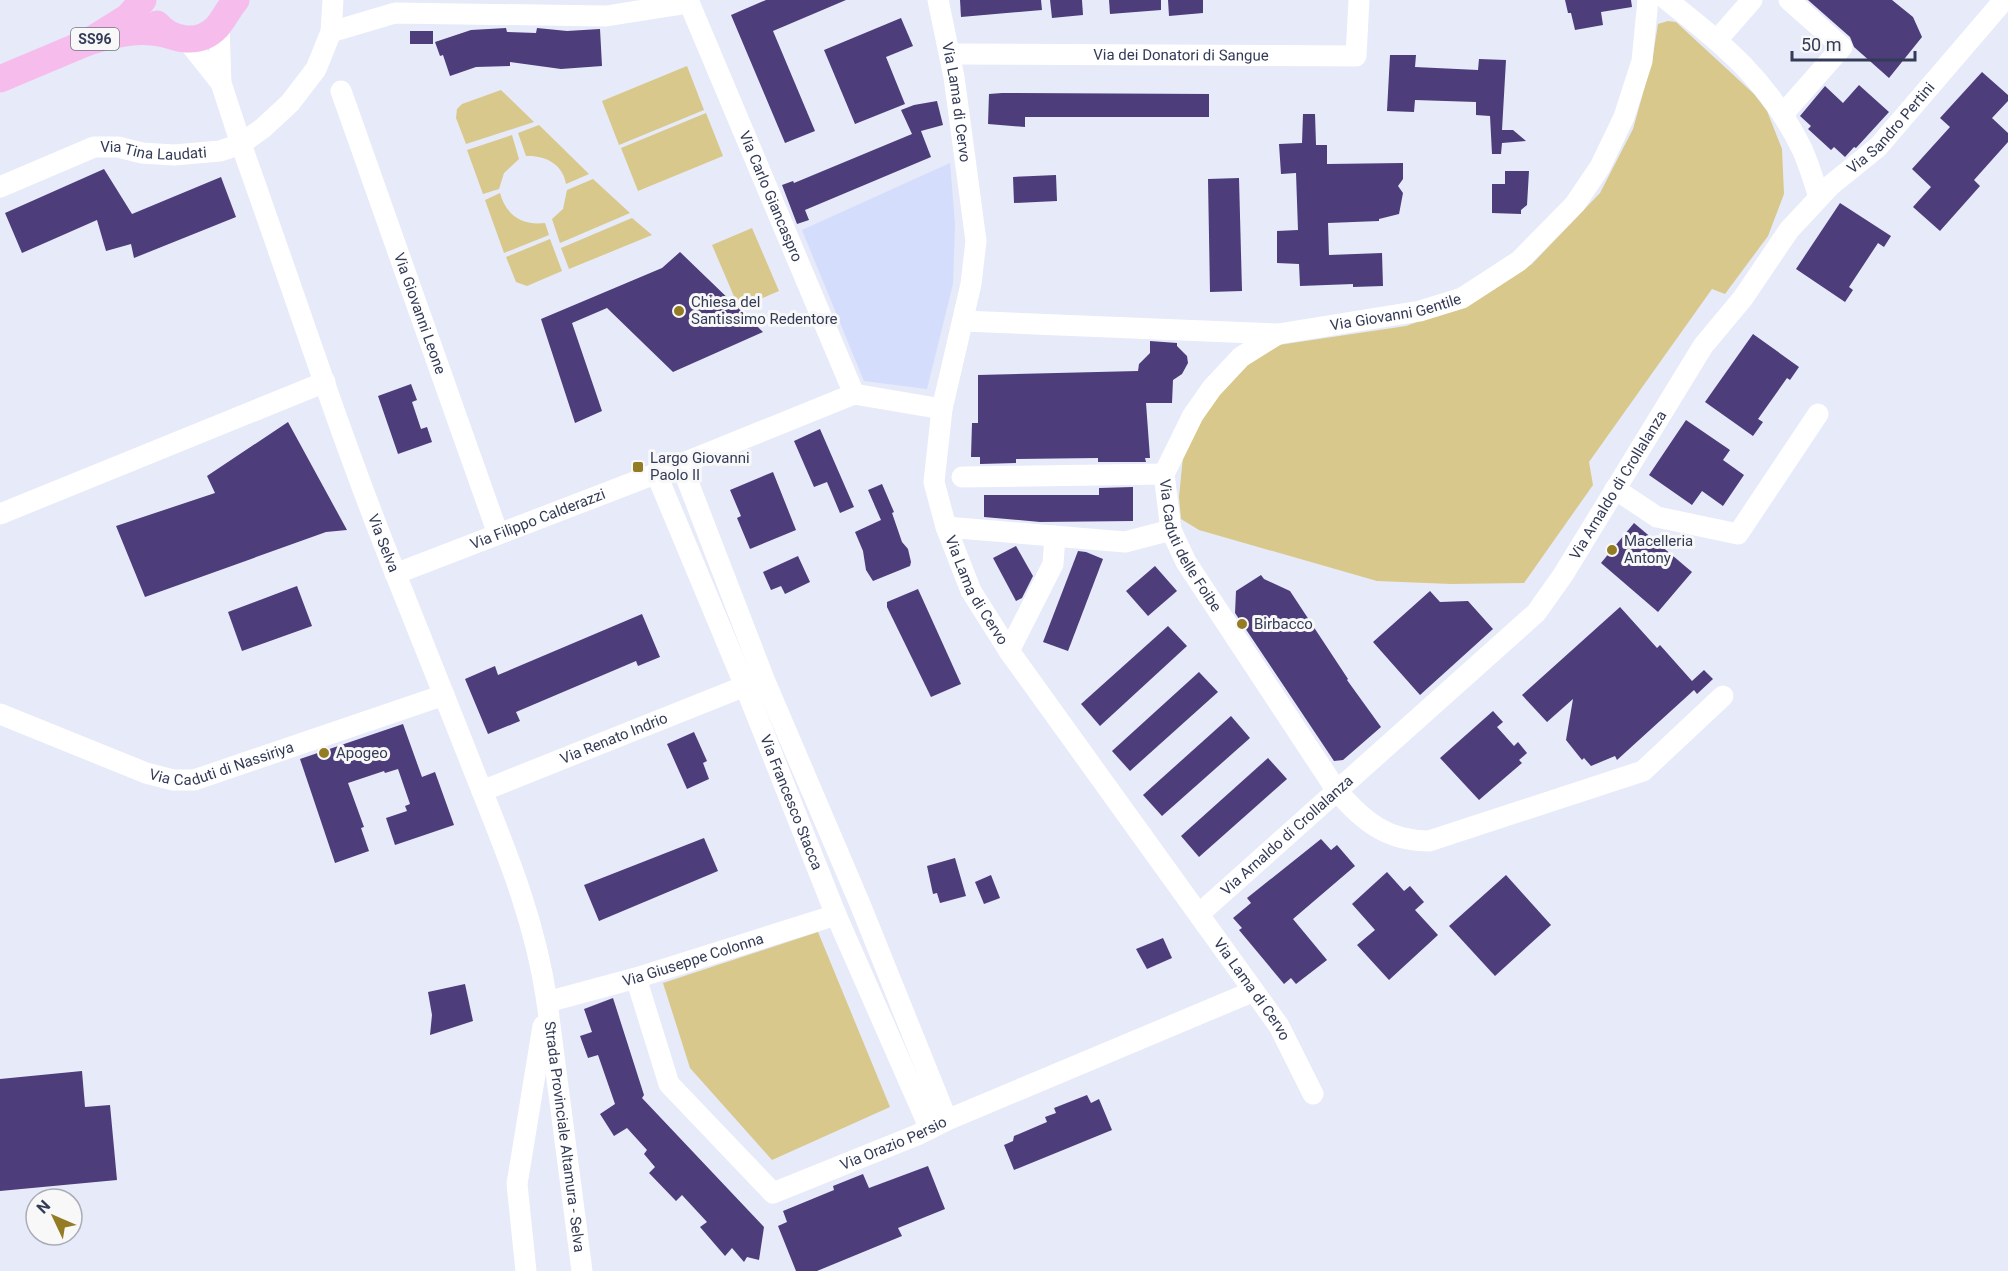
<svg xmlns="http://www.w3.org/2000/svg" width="2008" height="1271" viewBox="0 0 2008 1271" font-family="Roboto,sans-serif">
  <rect width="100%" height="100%" fill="#e6eaf9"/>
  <path fill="#d4ddfc" d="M950,163l5,61 -2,60 -26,105 -63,-8 -62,-151z"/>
  <g fill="#d9c88b">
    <path d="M1668,21l8,1 78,72 13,17 15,38 2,45 -16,42 -43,58 -13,-5 -123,173 4,23 -69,98 -73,1 -74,-3 -178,-51 -18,-11 -2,-22 4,-40 8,-26 43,-59 38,-26 134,-20 66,-23 60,-39 68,-71 33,-64 19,-68 6,-37z"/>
    <path d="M687,66l17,44 -85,35 -17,-44z"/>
    <path d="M501,90l33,32 -68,22 -10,-26 1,-9 5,-5z"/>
    <path d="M706,113l17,43 -85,35 -17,-43z"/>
    <path d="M539,125l50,49 -23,10c-3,-20 -21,-29 -40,-28l-8,-23z"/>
    <path d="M512,135l7,24 -15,14 -5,16 -16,5 -16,-44z"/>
    <path d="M593,179l37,34 -70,30 -8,-24 11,-10 4,-19z"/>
    <path d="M500,193c6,22 22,33 45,30l4,12 -45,18 -19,-53z"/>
    <path d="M632,218l20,17 -83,34 -8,-21z"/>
    <path d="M752,228l27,63 -40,17 -27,-63z"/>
    <path d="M550,239l12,32 -35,15 -11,-4 -10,-25z"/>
    <path d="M818,932l72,175 -118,53 -82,-92 -27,-85z"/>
  </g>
  <g fill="#4d3d7a">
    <path d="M766,0h80l-73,31 42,100 -30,12 -54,-128z"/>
    <path d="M960,0h81l1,10 -81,7z"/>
    <path d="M1050,0h32l1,15 -31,3z"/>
    <path d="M1109,0h52v10l-51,4z"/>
    <path d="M1168,0h35v13l-34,3z"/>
    <path d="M1565,0h66l1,7 -31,5 2,13 -28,5 -4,-17h-3z"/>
    <path d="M1808,0h84l21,17 9,20 -33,41 -35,-31 -4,-10z"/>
    <path d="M901,18l12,28 -27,11 19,47 -50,20 -31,-74z"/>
    <path d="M506,28l1,4 29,1 1,-5 30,3 33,-2 2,37 -41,3 -51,-7v4l-34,1 -26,9 -7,-21 -3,1 -5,-14 36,-12z"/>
    <rect x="410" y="31" width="23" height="13"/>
    <path d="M1390,55h26l-1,12 63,3 1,-11 27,1 -4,70h11l13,11 -24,2 -1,11h-9l-2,-38 -14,-1v-13l-61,-2 -1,12 -27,-1z"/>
    <path d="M1982,72l26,23v6l-16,17 16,15v9l-34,38 6,6 -40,45 -27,-24 18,-20 -19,-18 38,-42 -10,-9z"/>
    <path d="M1859,85l30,27 -33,36 -2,-1 -9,10 -11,-10 -3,3 -23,-21 3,-3 -11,-10 25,-30 18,17z"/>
    <path d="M1002,93l207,1v23h-184v10l-37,-3 1,-30z"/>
    <path d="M937,101l6,24 -22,6 10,26 -126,53 4,10 -12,4 -15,-39 11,-4 1,2 118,-49 -11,-24 13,-5z"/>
    <path d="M1303,114h12l1,31h11v19l76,-1v16l-5,7 5,7 -4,21 -20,5v2l-51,2 1,32 53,-2 1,33 -30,1v-3l-53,2 -1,-22 -22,-1v-32l21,-1 -2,-57 -15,1 -2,-30 23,-1z"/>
    <path d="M104,169l28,45 89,-37 15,40 -102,41 -3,-14 -25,7 -9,-31 -75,33 -17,-40z"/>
    <path d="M1505,171h24l-2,34 -6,5v4l-29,-1v-29h13z"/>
    <path d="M1056,175l1,26 -43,2 -1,-26z"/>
    <path d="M1239,178l3,113 -32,1 -2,-113z"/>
    <path d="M1840,203l51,33 -7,11 -6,-4 -29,44 4,3 -8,12 -49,-33z"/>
    <path d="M680,252l83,80 -90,40 -66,-64 -35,15 30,88 -27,12 -34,-104 121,-51z"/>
    <path d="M1753,334l46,33 -9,13 -3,-2 -29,41 5,3 -10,14 -48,-34z"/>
    <path d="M1150,341l27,2v3l10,10 1,7 -6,11 -9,6 -1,23h-26l4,55h-5l1,4h-48v-4l-82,1v4l-36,1v-7h-9l1,-34h6v-48l160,-4 1,-7 11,-11z"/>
    <path d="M411,384l6,16 -5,2 9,27 6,-2 5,15 -34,12 -20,-58z"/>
    <path d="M1686,420l44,30 -7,10 21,15 -21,31 -21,-15 -10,14 -43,-30z"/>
    <path d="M288,422l59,108 -21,2 -181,65 -29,-71 99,-33 -8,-17z"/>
    <path d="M820,429l34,78 -14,6 -13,-31 -13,5 -20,-46z"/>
    <path d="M773,472l23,58 -46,19 -13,-31 4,-2 -11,-26z"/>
    <path d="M882,484l12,28 -2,1 10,29 6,7 3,13 -1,4 -37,15 -7,-11 -3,-19 -8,-19 26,-12 -13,-30z"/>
    <path d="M1133,487v34l-93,1 -56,-5v-22h115v-7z"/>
    <path d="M1634,523l58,49 -34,40 -57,-49z"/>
    <path d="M1016,546l17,30 -11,22 -6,3 -23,-43z"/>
    <path d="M1078,551l8,1 17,7 -35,92 -25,-9z"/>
    <path d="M798,556l12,26 -25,12 -4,-8 -10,4 -8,-18z"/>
    <path d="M1155,566l22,25 -29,25 -22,-25z"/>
    <path d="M1261,575l3,4 26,12 58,88 -1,1 34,47 -38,33 -9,1 -99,-148 1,-22z"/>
    <path d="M297,586l15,40 -70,25 -14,-39z"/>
    <path d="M918,589l43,95 -30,13 -44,-90v-5z"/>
    <path d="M1430,591l10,11 28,-1 25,28 -73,66 -47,-53z"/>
    <path d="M1620,607l37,41 3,-3 32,36 12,-11 9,9 -16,15 -3,-4 -77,70 -2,-4 -24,10 -7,-8 -2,2 -16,-20 7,-41 -26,23 -25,-27z"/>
    <path d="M642,614l18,43 -22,9 -2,-5 -120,51 4,9 -32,13 -23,-55 30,-13 3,9z"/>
    <path d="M1168,626l19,20 -87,80 -19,-22z"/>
    <path d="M1199,672l19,20 -88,79 -18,-20z"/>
    <path d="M1493,711l10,11 -6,5 17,19 4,-4 9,11 -8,7 3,3 -43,37 -39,-42z"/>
    <path d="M1231,716l19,22 -88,78 -19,-21z"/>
    <path d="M403,724l19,53 13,-5 19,53 -59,20 -9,-27 21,-7 -2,-5 5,-2 -12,-35 -13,4 -1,-2 -36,12 16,44 -3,1 8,23 -34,12 -35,-104z"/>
    <path d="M694,732l13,29 -4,2 6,16 -22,10 -20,-45z"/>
    <path d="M1268,758l19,21 -88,78 -18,-21z"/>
    <path d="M704,838l14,33 -119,50 -15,-36z"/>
    <path d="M1321,839l10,11 6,-5 18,21 -62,53 34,41 -31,24 -5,-6 -7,6 -45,-54 3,-2 -9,-10 18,-15 -4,-5z"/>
    <path d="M955,858l11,38 -26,7 -3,-10 -4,1 -6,-28z"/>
    <path d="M1387,872l17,19 6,-5 14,16 -9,8 23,25 -49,45 -32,-35 18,-15 -23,-26z"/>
    <path d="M991,875l9,23 -16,6 -9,-22z"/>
    <path d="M1506,875l45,50 -56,51 -46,-50z"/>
    <path d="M1163,938l9,20 -25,11 -11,-20z"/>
    <path d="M465,984l8,37 -43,14 2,-20 -4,-23z"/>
    <path d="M613,998l31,97 -2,3 122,129 -5,33 -12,-3 -3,5 -12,-14 -7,8 -25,-29 7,-5 -25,-27 -6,6 -27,-28 6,-6 -11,-13 3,-4 -20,-22 -13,8 -14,-22 15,-10 -17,-49 -10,3 -8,-22 12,-4 -8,-23z"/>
    <path d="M82,1071l3,36 25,-2 7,75 -117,11v-112z"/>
    <path d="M1087,1095l4,8 8,-4 13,31 -98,40 -10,-25 9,-4 1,-5 33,-14 -2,-5 11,-4 -2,-5z"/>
    <path d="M928,1166l17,43 -47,19 4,8 -85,35h-21l-18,-45 9,-4 -4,-11 51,-21 -1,-4 30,-12 6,14z"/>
  </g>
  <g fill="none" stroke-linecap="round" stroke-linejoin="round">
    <g stroke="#fff" stroke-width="21">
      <path id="s1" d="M688,0l166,394"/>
      <path id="s2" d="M938,0l16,77 22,164 -5,43 -29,125 -8,73 12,45 25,64 38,60 270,375 34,68"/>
      <path d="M1667,0c58,46 101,80 135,149 7,15 12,33 17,48"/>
      <path id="s3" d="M219,25l2,58 20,61c52,145 99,292 157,436 25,63 51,127 76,191 31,77 61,148 73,231l35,269"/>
      <path d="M331,32l2,-32"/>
      <path d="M186,39l35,44"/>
      <path d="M1717,40l35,-40"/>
      <path id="s4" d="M950,54l406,2 3,-56"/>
      <path id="s5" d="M341,91l157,443"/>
      <path d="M1783,114l59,-67 -53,-47"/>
      <path id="s6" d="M0,187l94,-40h24l24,6 32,2 46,-4 21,-7 22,-16 27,-25 26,-34 15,-37 64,-19 211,3 83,-13"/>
      <path id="s7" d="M963,321l315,13 142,-23 42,-13 57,-37 56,-57 25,-37 24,-50 18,-56 6,-61"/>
      <path id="s8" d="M1278,334l-37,23 -29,31 -19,27 -29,59 7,56 15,32 151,229c26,30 50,50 92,50l214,-70 80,-75"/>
      <path d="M681,464l83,215 96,225 87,216"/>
      <path id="s9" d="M656,473l89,213 91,229 94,214"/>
      <path d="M962,477l202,-3"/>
      <path d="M1615,489l42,28 81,17 80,-120"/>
      <path d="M0,514l325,-132"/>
      <path d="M946,527l179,15 46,-12"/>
      <path id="s10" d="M395,574l286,-110 173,-70 88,15"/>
      <path d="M1009,651l44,-87 2,-28"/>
      <path id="s11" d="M0,714l146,59 27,7h21l250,-85"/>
      <path id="s12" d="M482,791l263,-105"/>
      <path id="s13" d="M1199,914l337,-301 27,-38 140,-229 40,-48 46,-68 42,-45 47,-38 126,-147"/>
      <path id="s14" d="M636,978l33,106 104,109 144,-58 30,-15 307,-129"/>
      <path id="s15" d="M547,1002l89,-24 200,-63"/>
      <path d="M526,1271l-9,-87 26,-158"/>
    </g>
    <g stroke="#f6bdec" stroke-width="27">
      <path d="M143,0l-15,17 -40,25c29,-9 54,-15 84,-6"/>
      <path d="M157,24c15,18 43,21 60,3 7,-8 12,-19 19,-27"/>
      <path d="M0,79l88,-37"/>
    </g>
  </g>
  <g fill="#937c23" stroke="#f8f8f8" stroke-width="2">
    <circle cx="679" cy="311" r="6"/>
    <rect x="632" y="461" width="12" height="12" rx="3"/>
    <circle cx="1612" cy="550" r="6"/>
    <circle cx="1242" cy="624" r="6"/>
    <circle cx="324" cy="753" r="6"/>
  </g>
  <g text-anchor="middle" stroke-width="6" stroke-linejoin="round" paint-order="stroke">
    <rect fill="#f8f8f8" stroke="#6f7487" stroke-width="1.5" x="71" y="28" width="48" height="22" rx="4.5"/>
    <g font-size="14" font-weight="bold" fill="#343b57">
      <text x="95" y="44">SS96</text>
    </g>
    <g font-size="15" fill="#343b57" stroke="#f8f8f8">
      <text dy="5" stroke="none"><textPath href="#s4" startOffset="231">Via dei Donatori di Sangue</textPath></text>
      <text dy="5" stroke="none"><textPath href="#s2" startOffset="104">Via Lama di Cervo</textPath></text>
      <text dy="5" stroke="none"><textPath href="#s13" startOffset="1056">Via Sandro Pertini</textPath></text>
      <text dy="5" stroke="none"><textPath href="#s6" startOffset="162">Via Tina Laudati</textPath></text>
      <text dy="5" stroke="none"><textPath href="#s1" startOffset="213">Via Carlo Giancaspro</textPath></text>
      <text dy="5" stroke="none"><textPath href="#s7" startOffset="435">Via Giovanni Gentile</textPath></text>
      <text dy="5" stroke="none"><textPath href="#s5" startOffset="236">Via Giovanni Leone</textPath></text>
      <text dy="5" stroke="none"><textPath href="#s13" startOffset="604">Via Arnaldo di Crollalanza</textPath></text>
      <text dy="5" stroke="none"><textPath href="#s10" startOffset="153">Via Filippo Calderazzi</textPath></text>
      <text dy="5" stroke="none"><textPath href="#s3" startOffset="546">Via Selva</textPath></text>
      <text dy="5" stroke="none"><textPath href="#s8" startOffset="262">Via Caduti delle Foibe</textPath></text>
      <text dy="5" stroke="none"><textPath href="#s2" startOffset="606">Via Lama di Cervo</textPath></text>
      <text dy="5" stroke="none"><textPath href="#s12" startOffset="142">Via Renato Indrio</textPath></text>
      <text dy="5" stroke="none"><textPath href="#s11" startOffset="236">Via Caduti di Nassiriya</textPath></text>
      <text dy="5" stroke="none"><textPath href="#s9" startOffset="356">Via Francesco Stacca</textPath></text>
      <text dy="5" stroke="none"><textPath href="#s13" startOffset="118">Via Arnaldo di Crollalanza</textPath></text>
      <text dy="5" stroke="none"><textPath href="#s15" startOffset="152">Via Giuseppe Colonna</textPath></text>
      <text dy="5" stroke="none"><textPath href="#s2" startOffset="1092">Via Lama di Cervo</textPath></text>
      <text dy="5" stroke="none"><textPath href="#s3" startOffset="1170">Strada Provinciale Altamura - Selva</textPath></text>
      <text dy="5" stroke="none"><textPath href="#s14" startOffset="392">Via Orazio Persio</textPath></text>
    </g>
    <g font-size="15" fill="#343b57" stroke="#f8f8f8" text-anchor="start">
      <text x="691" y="307">Chiesa del<tspan x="691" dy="17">Santissimo Redentore</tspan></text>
      <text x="650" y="463">Largo Giovanni<tspan x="650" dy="17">Paolo II</tspan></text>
      <text x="1624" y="546">Macelleria<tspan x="1624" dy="17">Antony</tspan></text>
      <text x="1254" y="629">Birbacco</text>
      <text x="336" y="758">Apogeo</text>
    </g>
  </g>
  <g transform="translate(54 1217) rotate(314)"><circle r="28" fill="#f8f8f8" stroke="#aaacb8" stroke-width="1.5"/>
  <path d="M0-4.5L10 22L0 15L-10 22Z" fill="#937c23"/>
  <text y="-9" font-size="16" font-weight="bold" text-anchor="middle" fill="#343b57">N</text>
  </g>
  <path d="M1792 51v9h123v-9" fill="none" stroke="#343b57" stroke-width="3"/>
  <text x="1801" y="51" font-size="18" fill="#343b57" stroke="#f8f8f8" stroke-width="4.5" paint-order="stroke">50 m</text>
</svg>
